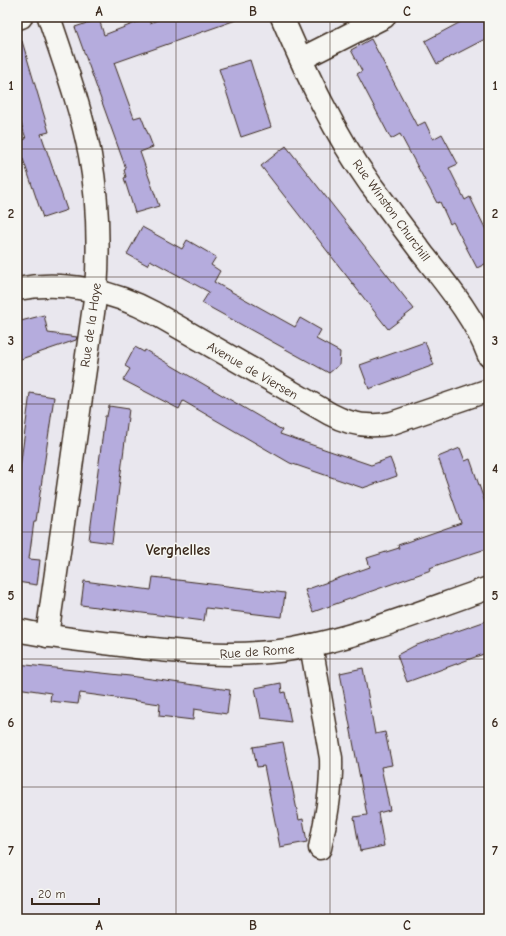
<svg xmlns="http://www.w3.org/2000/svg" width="506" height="936" viewBox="0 0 506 936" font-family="'Comic Neue',sans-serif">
  <rect width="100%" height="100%" fill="#e9e7ee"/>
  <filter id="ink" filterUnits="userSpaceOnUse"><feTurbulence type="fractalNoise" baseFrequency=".025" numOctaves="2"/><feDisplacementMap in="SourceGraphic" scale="8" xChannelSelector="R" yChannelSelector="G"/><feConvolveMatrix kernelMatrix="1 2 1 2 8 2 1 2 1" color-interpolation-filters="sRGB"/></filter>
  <g filter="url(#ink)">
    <g fill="#b5acdd" stroke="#3b2a1e">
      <path d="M165,17h71v3l-122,43 20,55 7,-2 12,31 -13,5 19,54 -24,7 -11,-35 2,-1 -2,-7 2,-1 -51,-142 24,-8 5,16 44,-17 2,5z"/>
      <path d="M470,17h19v20l-52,27 -12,-23z"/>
      <path d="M371,39l46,87 8,-4 8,17 9,-5 16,30 -9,4 16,32 5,-3 19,39v26l-12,6 -24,-46 -3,2 -10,-22 -3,1 -37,-69 -9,5 -34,-65 5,-3 -11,-21z"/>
      <path d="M17,41h5l27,91 -8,2 26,76 -24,8 -26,-77 9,-2 -9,-29z"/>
      <path d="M250,60l21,67 -30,10 -22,-68z"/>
      <path d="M286,146l128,163 -26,20 -127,-163z"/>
      <path d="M142,227l40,22 5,-9 29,17 -5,8 9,6 -6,11 81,45 5,-9 21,12 -5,9 24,13 -1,13 -10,8 -127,-70 7,-11 -59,-32 -3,5 -20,-11z"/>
      <path d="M44,315l4,18 29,4 -1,3 -55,19 -4,-12v-25z"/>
      <path d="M425,342l9,23 -65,24 -9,-24z"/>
      <path d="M135,347l9,5 1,-2 137,80 -2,4 91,31 19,-7 7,18 -34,12 -73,-25 -107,-62 -4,8 -56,-29 7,-11 -5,-3z"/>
      <path d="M30,393l24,4 -18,124h-2l-5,38 11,1 -3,25 -20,-3v-91z"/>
      <path d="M109,406l20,3 -17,134 -23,-3 16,-124h2z"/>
      <path d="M460,448l5,13 5,-2 19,55v34l-49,16 -10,4 1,2 -118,42 -8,-22 65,-23 -3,-9 32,-10 -1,-3 63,-22 -23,-66z"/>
      <path d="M153,577l132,16 -3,24 -76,-9 -2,13 -123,-16 3,-24 67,9z"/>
      <path d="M489,620v32l-82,30 -10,-27 17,-9z"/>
      <path d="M17,664l113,12 100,14 -3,24 -33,-5 -1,11 -34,-4 1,-12 -80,-11 -2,11 -28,-3 1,-8 -34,-5z"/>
      <path d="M363,668l12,66 10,-2 7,33 -11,2 9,43 -12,3 6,33 -24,5 -6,-34 13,-2 -27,-142z"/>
      <path d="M281,683l1,10 3,-1 6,30 -30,-4 -6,-30z"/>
      <path d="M283,742l16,78 4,-1 4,23 -27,5 -16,-81 -7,1 -4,-20z"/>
    </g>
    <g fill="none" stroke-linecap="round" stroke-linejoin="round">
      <defs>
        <g id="minor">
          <path d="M282,17c25,58 52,116 89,168 17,23 34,45 51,68 25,32 53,65 67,103"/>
          <path d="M17,18l4,-1"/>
          <path d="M301,59l83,-42"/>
          <path d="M17,289c47,-9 96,2 137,24l176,101c20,11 40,14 62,9l97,-33"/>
          <path d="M17,630c31,7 64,10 96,14 59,8 120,15 180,5 67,-12 132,-39 196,-61"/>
          <path d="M47,636l49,-344c3,-45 2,-93 -6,-137 -9,-47 -26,-93 -41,-138"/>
          <path d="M311,645l20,113c1,31 -5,61 -11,90"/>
        </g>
      </defs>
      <use href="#minor" stroke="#3b2a1e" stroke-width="25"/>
      <use href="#minor" stroke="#f6f6f2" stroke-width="22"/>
    </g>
  </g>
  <path fill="none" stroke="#3b2a1e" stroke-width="1" stroke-opacity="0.55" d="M176,17v902M330,17v902M17,149h472M17,277h472M17,404h472M17,532h472M17,659h472M17,787h472"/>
  <g text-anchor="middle" stroke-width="3" stroke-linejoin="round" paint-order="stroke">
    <g font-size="13" fill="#3b2a1e" stroke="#f6f6f2">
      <text transform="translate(392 210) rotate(54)" y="5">Rue Winston Churchill</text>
      <text transform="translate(90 325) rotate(-82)" y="5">Rue de la Haye</text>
      <text transform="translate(253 370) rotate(30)" y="5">Avenue de Viersen</text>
      <text transform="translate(257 651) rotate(-4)" y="5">Rue de Rome</text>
    </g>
    <g font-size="15" font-weight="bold" fill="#3b2a1e" stroke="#f6f6f2">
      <text x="178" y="555">Verghelles</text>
    </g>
  </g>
  <rect width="506" height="936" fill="none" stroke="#f6f6f2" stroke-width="44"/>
  <path d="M32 898v6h67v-6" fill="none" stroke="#3b2a1e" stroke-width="2"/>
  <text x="38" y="898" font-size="12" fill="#3b2a1e" stroke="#f6f6f2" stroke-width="3" paint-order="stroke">20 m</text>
  <rect x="22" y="22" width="462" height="892" fill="none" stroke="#3b2a1e" stroke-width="1.5"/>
  <g font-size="13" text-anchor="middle" font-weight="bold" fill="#3b2a1e">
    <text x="99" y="16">A</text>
    <text x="253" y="16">B</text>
    <text x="407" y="16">C</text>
    <text x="11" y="90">1</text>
    <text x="495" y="90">1</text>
    <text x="11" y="218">2</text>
    <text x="495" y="218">2</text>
    <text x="11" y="345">3</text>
    <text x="495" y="345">3</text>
    <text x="11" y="473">4</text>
    <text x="495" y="473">4</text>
    <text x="11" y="600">5</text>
    <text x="495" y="600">5</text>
    <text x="11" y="727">6</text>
    <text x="495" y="727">6</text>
    <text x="11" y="855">7</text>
    <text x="495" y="855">7</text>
    <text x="99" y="930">A</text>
    <text x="253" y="930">B</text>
    <text x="407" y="930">C</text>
  </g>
</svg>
